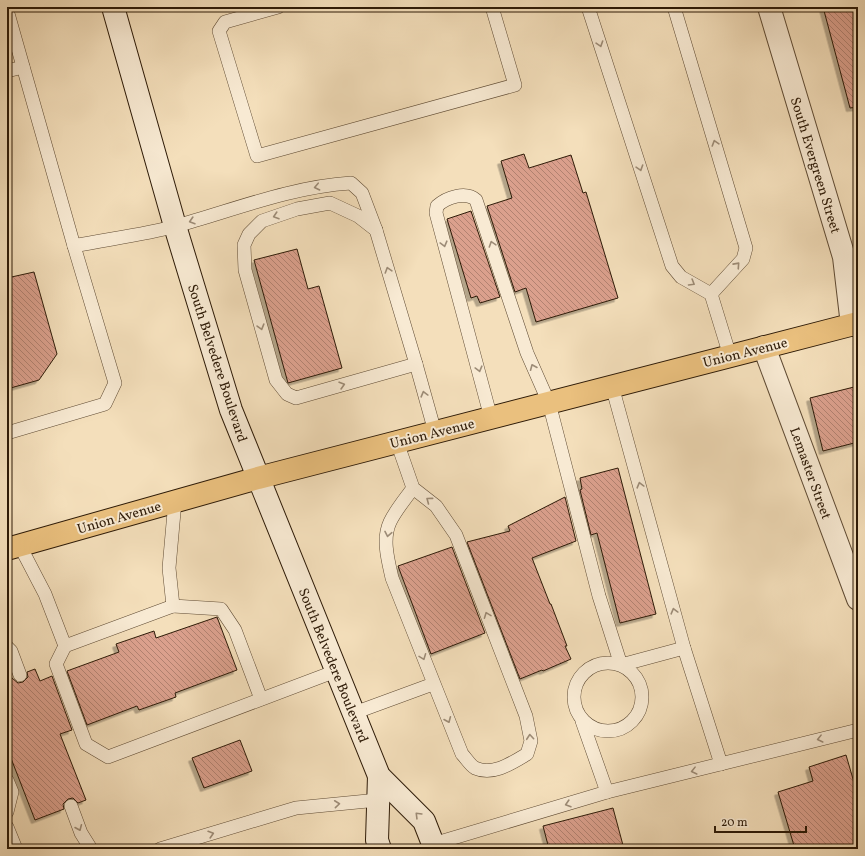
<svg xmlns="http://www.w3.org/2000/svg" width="865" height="856" viewBox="0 0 865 856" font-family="Vollkorn,serif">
  <defs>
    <pattern id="building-back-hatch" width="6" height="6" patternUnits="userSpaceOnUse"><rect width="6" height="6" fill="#dba08d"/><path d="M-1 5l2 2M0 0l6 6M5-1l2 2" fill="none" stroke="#b28271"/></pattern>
    <filter id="shadow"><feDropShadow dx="-3.5" dy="3.5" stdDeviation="0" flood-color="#0004"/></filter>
  </defs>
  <rect width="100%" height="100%" fill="#f4dfbb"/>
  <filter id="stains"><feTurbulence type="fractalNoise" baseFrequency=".005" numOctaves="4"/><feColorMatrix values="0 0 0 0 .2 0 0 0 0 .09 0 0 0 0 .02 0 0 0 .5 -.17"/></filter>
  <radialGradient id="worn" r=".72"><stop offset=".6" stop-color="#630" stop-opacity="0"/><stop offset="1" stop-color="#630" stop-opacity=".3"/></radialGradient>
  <g fill="url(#building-back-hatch)" stroke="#2d1a07" filter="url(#shadow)">
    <path d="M823,7h35v100l-8,1z"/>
    <path d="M524,154l5,14 42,-13 12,38 3,-1 32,106 -82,24 -10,-34 -11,4 -28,-86 25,-8 -11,-37z"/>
    <path d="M471,211l29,86 -20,6 -3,-7 -6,2 -24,-79z"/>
    <path d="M297,249l11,40 11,-3 23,82 -54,15 -34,-123z"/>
    <path d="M34,272l23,82 -18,26 -32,9v-111z"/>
    <path d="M858,386v56l-35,9 -13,-53z"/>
    <path d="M618,468l38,146 -36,9 -23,-90 -6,2 -11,-45 2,-1 -2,-11z"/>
    <path d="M565,497l11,44 -44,17 18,46h1l16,42h-2l6,13 -28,12 -1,-1 -22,9 -53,-137 43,-11 -2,-5z"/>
    <path d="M452,547l33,86 -54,21 -33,-88z"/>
    <path d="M217,617l20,53 -62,23 1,4 -37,13 -2,-4 -50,19 -20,-54 52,-19 -3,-8 38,-13 2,7z"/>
    <path d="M35,669l5,12 12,-5 20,54 -12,4 26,66 -8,3 -5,-5 -5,1 -5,5 1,5 -29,11 -28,-72v-68l5,-2 6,5 5,-1 5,-5 -1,-5z"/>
    <path d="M240,740l12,31 -48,17 -12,-30z"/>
    <path d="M846,755l12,41v53h-63l-17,-57 35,-11 -4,-14z"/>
    <path d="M613,808l11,41h-75l-6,-23z"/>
  </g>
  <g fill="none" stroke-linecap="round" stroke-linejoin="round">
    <defs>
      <g id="lane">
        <path d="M278,7l-53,15 -6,9 38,125 258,-71 -23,-78"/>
        <path d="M588,7l84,259 9,11 30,17 19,62"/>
        <path d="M674,7l72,241 -3,11 -32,35"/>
        <path d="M7,10l67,236c34,-7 69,-11 102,-20 58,-16 114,-39 175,-43l11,10 14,37 40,134 19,68"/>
        <path d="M7,71l16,-4"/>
        <path d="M376,230l-18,-14 -28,-13 -33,6 -35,12 -13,13 -5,11 1,25 31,110 11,14 9,4 120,-34"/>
        <path d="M612,386l72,262 37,116"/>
        <path d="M491,418l-55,-205 1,-7c10,-9 29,-15 39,-6l51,153 22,50 50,193 22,69 63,-17"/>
        <path d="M7,433l98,-29 10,-21 -41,-137"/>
        <path d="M397,442l16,46 23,18 20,29 70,181 5,25 -4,13c-15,9 -34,22 -52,14 -5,-3 -9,-10 -13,-14l-70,-176c-4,-18 -10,-39 -2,-56 5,-11 16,-24 23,-34"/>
        <path d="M20,546l25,48 20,52 108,-40 -4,-38 6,-67"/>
        <path d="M173,606l48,3 14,21 26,69"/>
        <path d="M65,646l-9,18 30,80 22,13 228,-86"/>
        <path d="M7,647l4,4 9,24"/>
        <circle cx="608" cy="697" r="34"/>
        <path d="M354,713l79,-29"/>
        <path d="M582,721l25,71"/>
        <path d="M7,780l5,12 -5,20"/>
        <path d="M71,806l10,27 10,16"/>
        <path d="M7,827l9,22"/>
        <path d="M433,844l174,-52 251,-62"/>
        <path d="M160,849l136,-41 82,-8"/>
      </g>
      <g id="street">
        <path d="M769,7l75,250 8,68"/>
        <path d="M764,347l94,252"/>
      </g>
      <g id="secondary">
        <path d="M113,7l62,219 56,184 148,366 45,45 11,28"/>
        <path d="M379,776l-2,64 3,9"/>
      </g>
      <path id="primary" d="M7,549l251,-71 600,-155"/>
    </defs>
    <use href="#lane" stroke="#5f4b34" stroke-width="14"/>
    <use href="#street" stroke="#5f4b34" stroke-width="24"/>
    <use href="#secondary" stroke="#2d1a07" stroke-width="24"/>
    <use href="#primary" stroke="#2d1a07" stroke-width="24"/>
    <use href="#lane" stroke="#f8ead3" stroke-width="13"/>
    <use href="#street" stroke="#f8ead3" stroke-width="22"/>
    <use href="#secondary" stroke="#f8ead3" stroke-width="22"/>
    <use href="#primary" stroke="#eac07e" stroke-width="22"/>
  </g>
  <defs><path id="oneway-chevron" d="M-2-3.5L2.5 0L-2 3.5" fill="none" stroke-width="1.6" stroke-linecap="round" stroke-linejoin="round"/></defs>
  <g stroke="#9d8c77">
    <use href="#oneway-chevron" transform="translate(600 44) rotate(72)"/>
    <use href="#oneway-chevron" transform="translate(715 143) rotate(-107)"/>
    <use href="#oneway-chevron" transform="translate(640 168) rotate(72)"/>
    <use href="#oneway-chevron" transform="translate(317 187) rotate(168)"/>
    <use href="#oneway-chevron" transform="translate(276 216) rotate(162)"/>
    <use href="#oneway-chevron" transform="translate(192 221) rotate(163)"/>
    <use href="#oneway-chevron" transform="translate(444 244) rotate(75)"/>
    <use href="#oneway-chevron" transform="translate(492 244) rotate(-108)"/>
    <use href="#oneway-chevron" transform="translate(737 265) rotate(-48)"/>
    <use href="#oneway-chevron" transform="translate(388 270) rotate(-107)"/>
    <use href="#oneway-chevron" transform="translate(692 283) rotate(31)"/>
    <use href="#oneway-chevron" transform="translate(261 327) rotate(74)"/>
    <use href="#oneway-chevron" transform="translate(533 367) rotate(-113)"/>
    <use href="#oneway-chevron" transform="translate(479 369) rotate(75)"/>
    <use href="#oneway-chevron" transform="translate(342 385) rotate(-16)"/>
    <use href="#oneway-chevron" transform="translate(424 394) rotate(-105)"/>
    <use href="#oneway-chevron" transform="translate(640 485) rotate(-105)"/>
    <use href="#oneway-chevron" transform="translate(429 500) rotate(-143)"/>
    <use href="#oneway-chevron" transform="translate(388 534) rotate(101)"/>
    <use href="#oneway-chevron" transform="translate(674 611) rotate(-105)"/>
    <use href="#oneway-chevron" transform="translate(487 615) rotate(-111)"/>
    <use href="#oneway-chevron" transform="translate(423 657) rotate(69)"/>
    <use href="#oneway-chevron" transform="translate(448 720) rotate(67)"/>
    <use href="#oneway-chevron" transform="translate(530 737) rotate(-95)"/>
    <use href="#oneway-chevron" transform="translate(820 739) rotate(166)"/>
    <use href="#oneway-chevron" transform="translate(694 771) rotate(166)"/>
    <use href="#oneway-chevron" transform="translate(337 804) rotate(-6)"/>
    <use href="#oneway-chevron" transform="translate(568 804) rotate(163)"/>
    <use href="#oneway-chevron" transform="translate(418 815) rotate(-135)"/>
    <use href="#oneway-chevron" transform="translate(79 828) rotate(67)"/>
    <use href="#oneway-chevron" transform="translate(211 834) rotate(-17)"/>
  </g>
  <g text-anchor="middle" stroke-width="4" stroke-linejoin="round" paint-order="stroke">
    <g font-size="14" fill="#2d1a07" stroke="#f8ead3">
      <text transform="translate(816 165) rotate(73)" y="5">South Evergreen Street</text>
      <text transform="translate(745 352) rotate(-14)" y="5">Union Avenue</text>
      <text transform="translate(218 363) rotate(72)" y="5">South Belvedere Boulevard</text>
      <text transform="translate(432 433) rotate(-14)" y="5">Union Avenue</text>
      <text transform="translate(811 473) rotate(70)" y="5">Lemaster Street</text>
      <text transform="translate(119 517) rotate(-16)" y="5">Union Avenue</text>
      <text transform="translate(334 665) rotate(68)" y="5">South Belvedere Boulevard</text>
    </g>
  </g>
  <rect width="865" height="856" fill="none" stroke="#f4dfbb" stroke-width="24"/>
  <rect x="8" y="8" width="849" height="840" fill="none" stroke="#2d1a07" stroke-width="2"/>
  <rect x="12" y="12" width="841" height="832" fill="none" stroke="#2d1a07"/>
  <path d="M715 826v6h91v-6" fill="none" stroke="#2d1a07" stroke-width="2"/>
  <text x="721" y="826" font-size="12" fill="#2d1a07" stroke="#f8ead3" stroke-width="3" paint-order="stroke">20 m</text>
  <rect width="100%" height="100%" filter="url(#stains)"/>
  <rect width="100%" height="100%" fill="url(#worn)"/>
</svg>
